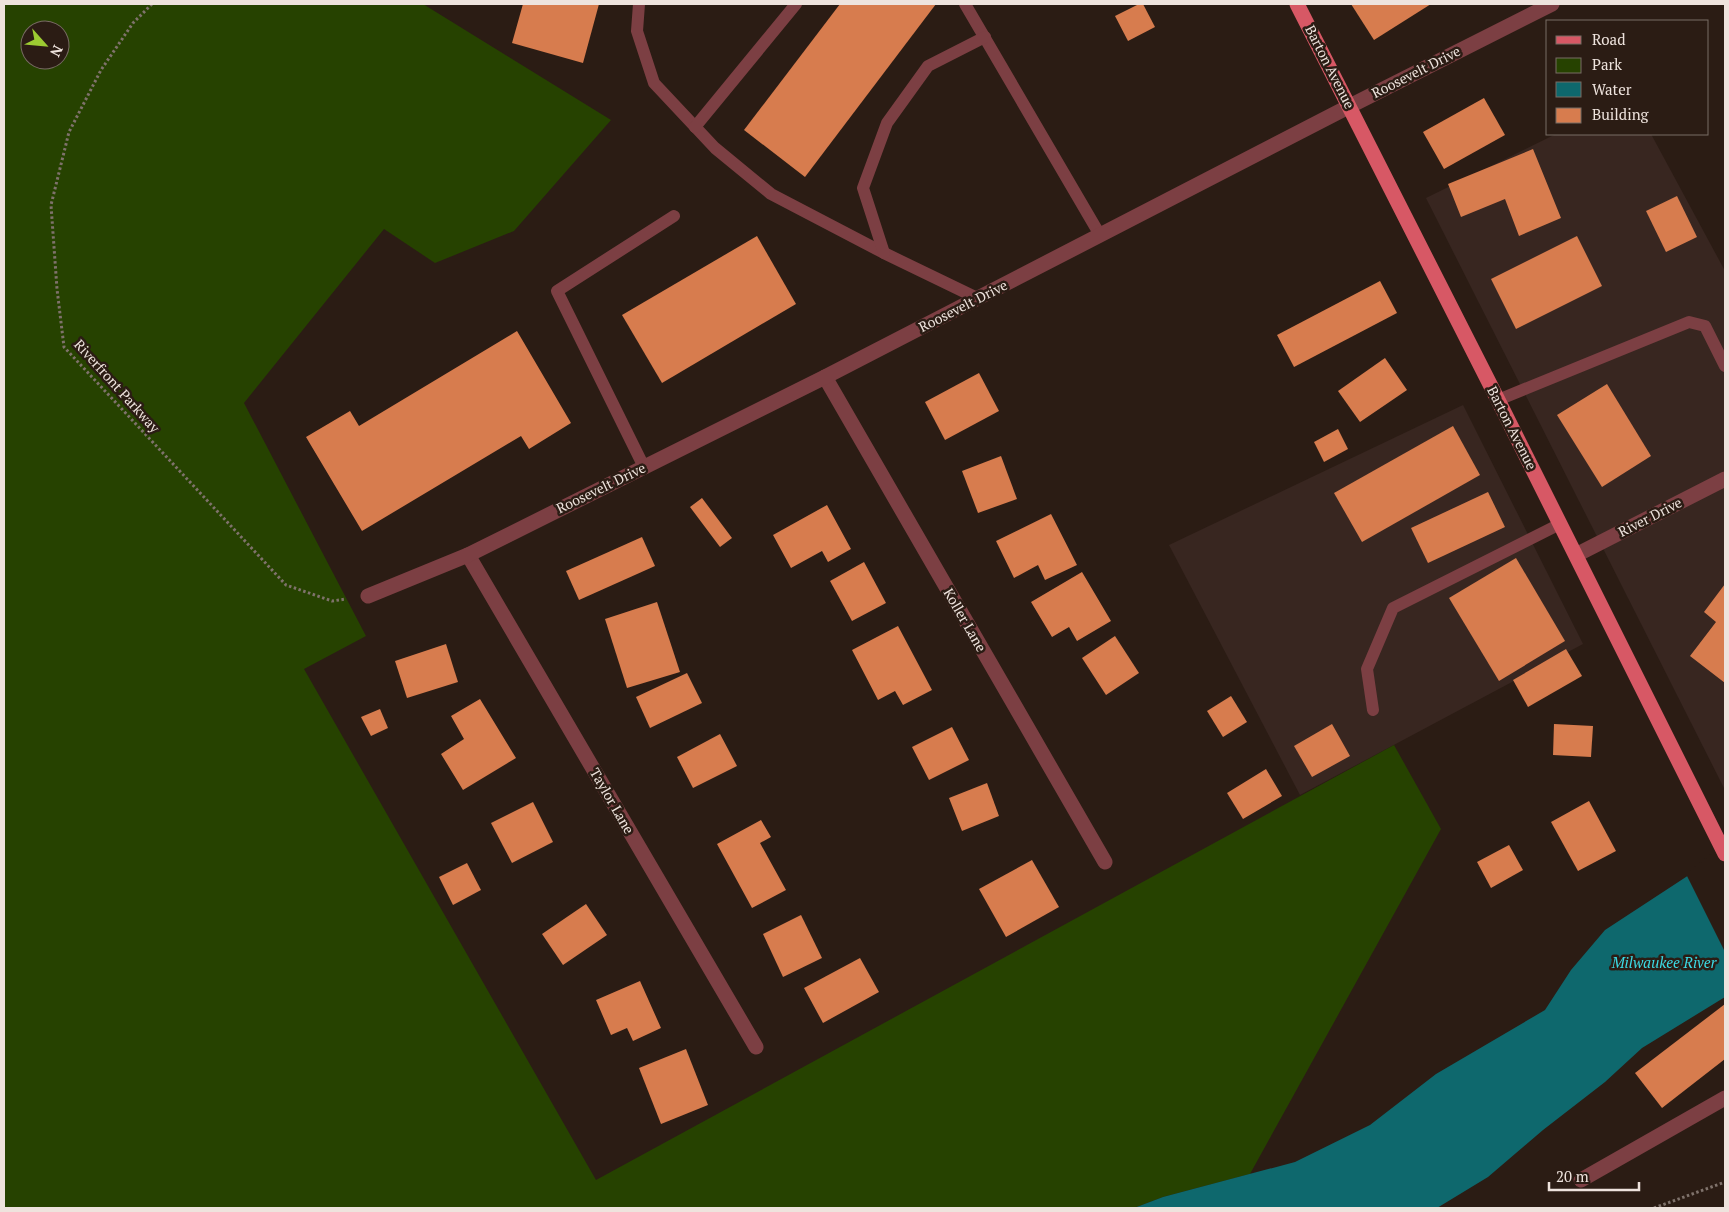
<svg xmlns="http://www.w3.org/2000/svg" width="1729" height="1212" viewBox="0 0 1729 1212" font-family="'PT Serif',serif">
  <rect width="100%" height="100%" fill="#2b1c14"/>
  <g fill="#382620">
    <path d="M1556,134h95l74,137v519l-299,-592z"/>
    <path d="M1463,405l120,239 -283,151 -131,-250z"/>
  </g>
  <path fill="#264200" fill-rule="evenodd" d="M4,4h419l188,116 -97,111 -79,32 -51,-34 -140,174 122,233 -62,33 292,511 798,-435 47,84 -191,345 -87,23 -29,11h-1130zM30,30h30v30h-30z"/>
  <path fill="#0e686d" d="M1725,845v152l-83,51 -37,34 -62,48 -55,47 -51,31h-303l29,-11 132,-35 75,-37 66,-51 109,-64 26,-40 34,-40 84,-55z"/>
  <path fill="#2b1c14" d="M1725,843v109l-39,-78z"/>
  <g fill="#d77c4e">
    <path d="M523,4h76l-16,59 -71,-20z"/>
    <path d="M840,4h96l-131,173 -61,-47z"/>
    <path d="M1139,4h4l12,23 -27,14 -13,-25z"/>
    <path d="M1351,4h80l-57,36z"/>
    <path d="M1484,98l21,37 -61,34 -21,-37z"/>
    <path d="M1533,149l28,69 -42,18 -14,-37 -44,18 -13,-33z"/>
    <path d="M1677,196l20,41 -31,15 -20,-41z"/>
    <path d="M757,236l39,68 -134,79 -40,-68z"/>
    <path d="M1577,236l25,50 -86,43 -25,-50z"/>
    <path d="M1380,281l17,32 -103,54 -17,-32z"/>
    <path d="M517,331l54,92 -42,26 -8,-13 -159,95 -56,-94 44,-26 9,15z"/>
    <path d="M1385,358l22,32 -47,32 -22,-31z"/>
    <path d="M979,373l20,38 -54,29 -20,-38z"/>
    <path d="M1607,384l44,72 -49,31 -45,-72z"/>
    <path d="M1453,426l27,49 -118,67 -28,-49z"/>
    <path d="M1338,429l10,20 -24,13 -10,-20z"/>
    <path d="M1001,456l16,43 -39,14 -16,-42z"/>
    <path d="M1488,492l17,35 -77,36 -17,-35z"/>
    <path d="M702,498l30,40 -12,9 -30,-40z"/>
    <path d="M827,505l24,44 -23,13 -6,-11 -31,17 -18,-33z"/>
    <path d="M1051,514l26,51 -32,15 -7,-15 -24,13 -18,-37z"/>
    <path d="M642,537l13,29 -76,34 -13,-29z"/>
    <path d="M1516,558l49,83 -66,40 -50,-83z"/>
    <path d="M864,562l22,41 -34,18 -22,-40z"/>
    <path d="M1082,572l29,49 -34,20 -8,-14 -17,10 -21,-35z"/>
    <path d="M1725,584v99l-35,-27 26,-34 -12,-10z"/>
    <path d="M657,602l23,70 -53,16 -22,-69z"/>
    <path d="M898,626l34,64 -29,15 -8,-14 -17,9 -26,-50z"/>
    <path d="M1115,636l24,37 -33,22 -24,-37z"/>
    <path d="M446,644l12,38 -51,16 -12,-37z"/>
    <path d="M1566,649l16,27 -54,31 -15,-27z"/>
    <path d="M687,673l15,30 -52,25 -14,-31z"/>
    <path d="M1231,696l16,26 -24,15 -16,-26z"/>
    <path d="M480,699l36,59 -53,32 -22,-36 23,-15 -13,-23z"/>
    <path d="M380,709l8,19 -17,8 -10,-19z"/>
    <path d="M1332,724l18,32 -38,21 -18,-31z"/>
    <path d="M1554,724l39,2 -2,31 -38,-2z"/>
    <path d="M952,727l17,33 -40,20 -17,-33z"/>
    <path d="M720,734l17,32 -44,22 -16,-31z"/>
    <path d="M1266,769l16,27 -39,23 -16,-26z"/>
    <path d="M987,783l12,33 -37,15 -13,-33z"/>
    <path d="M1589,801l27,50 -38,20 -27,-49z"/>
    <path d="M533,802l20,40 -41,21 -21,-40z"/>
    <path d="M761,820l10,17 -11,6 26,47 -34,18 -35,-64z"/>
    <path d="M1509,845l14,25 -32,18 -14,-26z"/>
    <path d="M1032,860l27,47 -53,30 -27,-48z"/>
    <path d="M467,863l14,27 -28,15 -14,-28z"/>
    <path d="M586,904l21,31 -44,30 -21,-31z"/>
    <path d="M801,915l21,43 -39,19 -20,-43z"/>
    <path d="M860,958l19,34 -56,31 -19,-35z"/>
    <path d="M640,981l21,47 -28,13 -6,-13 -16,7 -15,-35z"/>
    <path d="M1725,1004v55l-63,49 -27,-35z"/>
    <path d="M686,1049l22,56 -47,19 -22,-56z"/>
  </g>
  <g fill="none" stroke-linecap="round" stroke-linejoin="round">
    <g stroke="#7f726b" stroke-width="3" stroke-dasharray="2.5 2.5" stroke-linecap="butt">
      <path d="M152,4l-19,19 -32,47 -32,62 -18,73 6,84 7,58 222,238 46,16 14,-2"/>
      <path d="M1654,1208l71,-26"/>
    </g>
    <g stroke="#7c3f43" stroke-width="12">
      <path d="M639,4l-2,27 17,52 61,65 56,46 113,59 93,45"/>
      <path d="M965,4l135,231"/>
      <path d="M695,127l101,-123"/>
      <path d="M884,253l-21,-65 24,-65 41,-57 57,-29"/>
      <path d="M1498,400l191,-78 16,4 20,40"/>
      <path d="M644,467l-87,-176 117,-75"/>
      <path d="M1373,710l-6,-41 26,-61 167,-84"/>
    </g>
    <g stroke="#7c3f43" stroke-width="15">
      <path d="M825,377l280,485"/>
      <path d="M468,555l288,492"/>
      <path d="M1576,555l149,-76"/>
      <path d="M368,596l100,-41 357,-178 525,-271 202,-102"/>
      <path d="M1581,1180l144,-82"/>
    </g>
    <path stroke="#d75865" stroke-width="15" d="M1297,4l201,396 227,454"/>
  </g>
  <g text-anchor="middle" stroke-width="5" stroke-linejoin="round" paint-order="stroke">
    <g font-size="14" fill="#eee3dd" stroke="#2b1c14">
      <text transform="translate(1330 67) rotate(63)" y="5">Barton Avenue</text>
      <text transform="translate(1416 72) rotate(-27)" y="5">Roosevelt Drive</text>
      <text transform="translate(963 306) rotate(-27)" y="5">Roosevelt Drive</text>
      <text transform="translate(117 386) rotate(48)" y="5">Riverfront Parkway</text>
      <text transform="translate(1512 428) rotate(63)" y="5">Barton Avenue</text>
      <text transform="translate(601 488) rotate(-26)" y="5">Roosevelt Drive</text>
      <text transform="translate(1650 517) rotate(-27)" y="5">River Drive</text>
      <text transform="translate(965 620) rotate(60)" y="5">Koller Lane</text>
      <text transform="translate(612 801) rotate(60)" y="5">Taylor Lane</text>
    </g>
    <g font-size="15" font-style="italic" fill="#3bdae4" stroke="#2b1c14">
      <text x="1664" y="968">Milwaukee River</text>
    </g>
  </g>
  <rect width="1729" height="1212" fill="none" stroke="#eee3dd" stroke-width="10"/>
  <rect x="1546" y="20" width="162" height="115" fill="#2b1c14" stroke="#796c64"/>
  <rect x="1556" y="36" width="25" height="8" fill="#d75865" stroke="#796c64"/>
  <text x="1592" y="45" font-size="15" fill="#eee3dd">Road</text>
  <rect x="1556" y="58" width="25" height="15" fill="#264200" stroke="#796c64"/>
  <text x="1592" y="70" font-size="15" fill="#eee3dd">Park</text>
  <rect x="1556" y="82" width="25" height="15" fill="#0e686d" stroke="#796c64"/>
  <text x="1592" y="95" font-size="15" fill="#eee3dd">Water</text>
  <rect x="1556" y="108" width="25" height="15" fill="#d77c4e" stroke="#796c64"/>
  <text x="1592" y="120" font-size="15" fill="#eee3dd">Building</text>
  <g transform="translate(45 45) rotate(117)"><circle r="24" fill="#2b1c14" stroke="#796c64"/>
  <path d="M0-4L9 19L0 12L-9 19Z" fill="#9ccb32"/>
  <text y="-8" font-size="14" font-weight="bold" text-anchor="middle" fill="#eee3dd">N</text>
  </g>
  <path d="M1549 1182v8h90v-8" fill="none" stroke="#eee3dd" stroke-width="2.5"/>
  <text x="1556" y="1182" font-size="15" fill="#eee3dd" stroke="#2b1c14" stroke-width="4" paint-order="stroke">20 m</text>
</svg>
